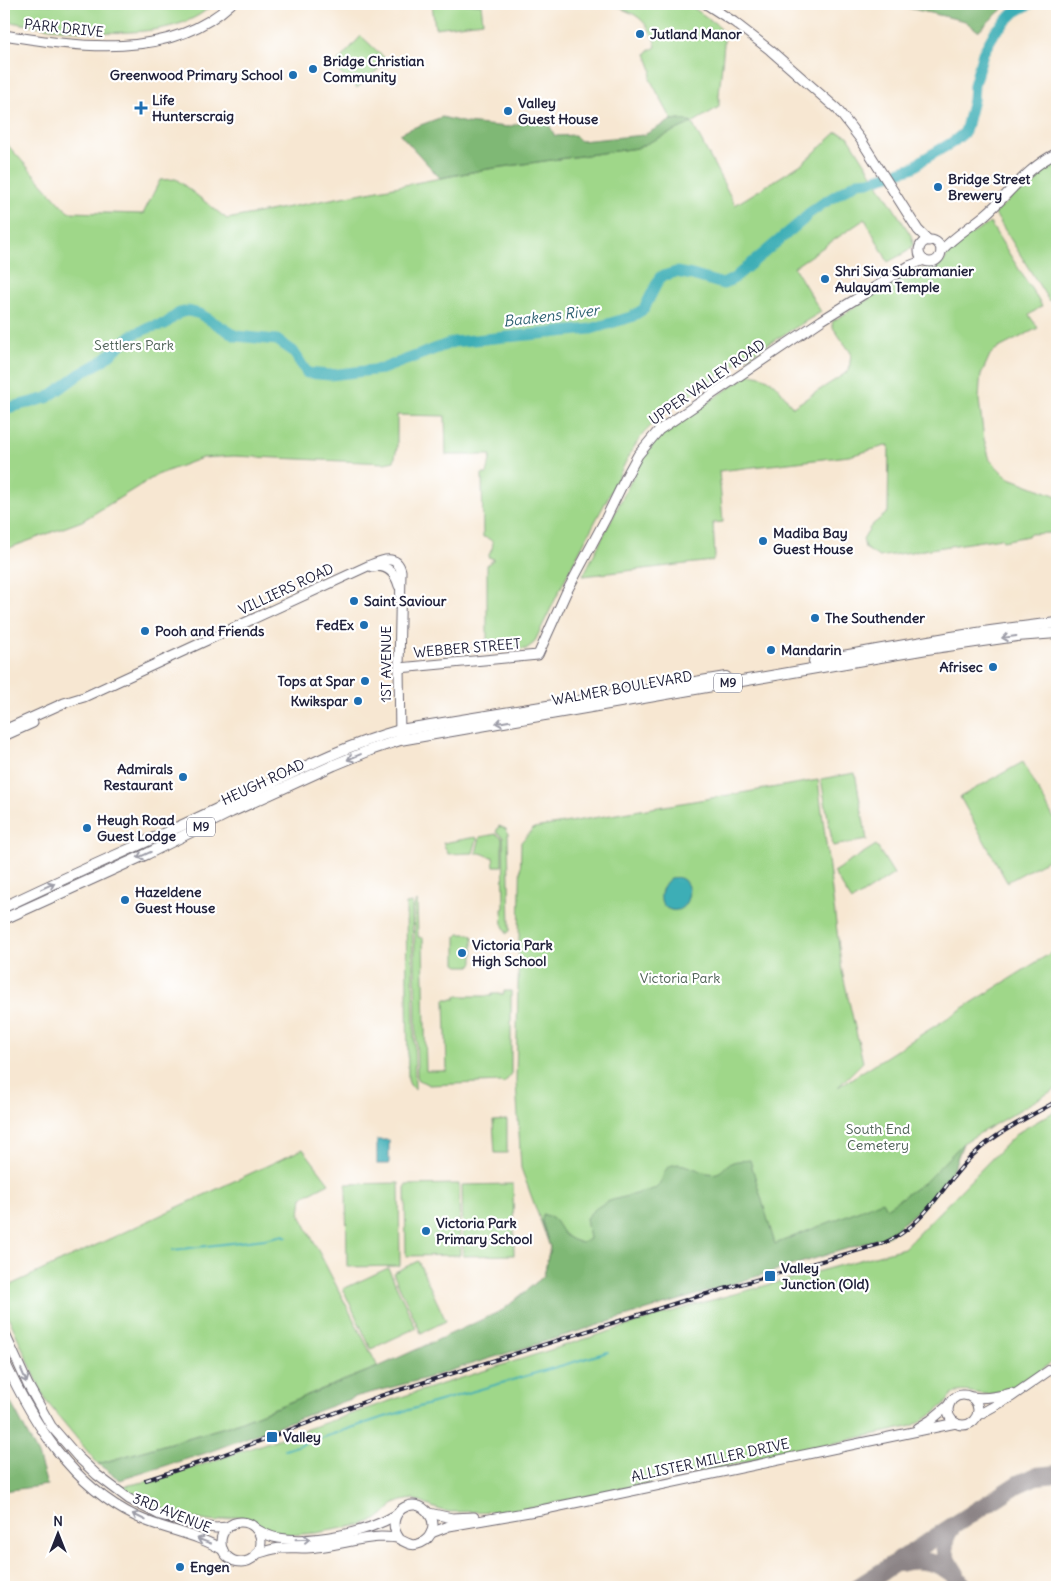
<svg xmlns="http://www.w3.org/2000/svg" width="1061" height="1591" viewBox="0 0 1061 1591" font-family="Delius,sans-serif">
  <rect width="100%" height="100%" fill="#fff"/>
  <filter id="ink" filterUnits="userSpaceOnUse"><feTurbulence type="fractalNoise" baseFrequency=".02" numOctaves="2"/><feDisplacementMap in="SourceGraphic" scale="10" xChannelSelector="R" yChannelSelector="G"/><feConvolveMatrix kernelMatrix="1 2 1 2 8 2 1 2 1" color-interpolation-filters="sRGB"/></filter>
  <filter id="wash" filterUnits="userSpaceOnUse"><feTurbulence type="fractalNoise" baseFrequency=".0096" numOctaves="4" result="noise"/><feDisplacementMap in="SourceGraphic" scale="20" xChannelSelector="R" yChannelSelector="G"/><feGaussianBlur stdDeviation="1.12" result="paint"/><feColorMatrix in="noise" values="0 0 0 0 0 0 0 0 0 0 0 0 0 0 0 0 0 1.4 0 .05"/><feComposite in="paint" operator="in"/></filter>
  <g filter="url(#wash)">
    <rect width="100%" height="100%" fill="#f7e7d2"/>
    <g fill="#9fd789" stroke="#607c62">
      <path d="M4,4h209c-42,44 -154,26 -209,17z"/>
      <path d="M432,4h49l2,18 -48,6z"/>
      <path d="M614,4h74l31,22 5,10v8l-5,51v12l-27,16 43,82 68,-42 34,-31 11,4 64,101 1,8 -5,6 -20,11 -23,-43 -71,48 27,45 -84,51 -77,54 -17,17 -13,19 -17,35 -44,83 -35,72 -8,6 -38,3 -1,-2v-85l7,-6 -6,-2c4,-8 10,-17 -5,-20l-1,-63h5l4,-19h-45l-1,-39 -48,-1v33l-3,13 -9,2 -151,-7 -32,2 -45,17 -75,46 -78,29v-409l64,71 75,2 17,-34 16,-1 51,40 261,-50 149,-21 43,-29 -8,1 -22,-41 2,-9 -6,-16 2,-3 8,-4c-2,-12 -10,-25 -21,-32 -7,-4 -15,-6 -21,-11z"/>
      <path d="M361,36l27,25 -31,27 -24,-21z"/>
      <path d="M1057,159v136l-8,6 -54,-87 42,-43z"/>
      <path d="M990,223l52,83 -13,9 9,13 -43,22 -5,5 -9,20 -1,8 -1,17 5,39 6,21 17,17 50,19v34l-6,3 -22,1 -1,2 -25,5 -2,-3 -122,19 -14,-9 -2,-9 8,-13 17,-14 1,-67 -40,11 -130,15 4,51 -10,1 2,34 -3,4 -129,15 55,-109 16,-24 17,-16 79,-53c26,3 28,15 43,33l56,-36 2,-18 -17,-24 -2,-4 1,-4 79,-49c9,-4 19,-2 27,-6 7,-4 8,-13 14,-19 10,-9 25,-16 37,-24z"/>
      <path d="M1023,762l34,62v31l-50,27 -47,-85z"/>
      <path d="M855,773l12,67 -34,6 -12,-67z"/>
      <path d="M818,780l24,191 21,91 -25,25 219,-138v139l-94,55 -9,24 -23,32 -43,37 -103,31 -273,36 32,-27 6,-29 -29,-79 -5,-86 5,-240 13,-14z"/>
      <path d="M499,826l7,3 2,5 2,97 -4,3v-3l-3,-5 -1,-17 2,-1 -1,-71 -7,-5z"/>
      <path d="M496,834l6,4v28h-8l-1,-9c-6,0 -10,-5 -17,-4l4,-16z"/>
      <path d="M476,837l1,2 -4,14 -25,1 -5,-11z"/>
      <path d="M876,845l18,29 -42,27 -19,-29z"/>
      <path d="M417,901l1,36 5,1 3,133h21l-2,-72h11v-3h36v-2h12v-3h7v84l-8,9 -2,-2 -72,3 -10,-5 -2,-3 -3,-171z"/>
      <path d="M412,903l3,186 -5,-4 -2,-5 -2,-176z"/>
      <path d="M459,934h11l3,3v26l-3,3h-11l-3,-2v-27z"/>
      <path d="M1057,1110v247c-19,17 -44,37 -71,37 -10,0 -21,-5 -31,-1 -5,2 -6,7 -10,11 -12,10 -21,17 -36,23l-392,84 -67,1 -13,-3 -24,-10 -11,2 -8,3 -6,7 -12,9 -16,5 -44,8 -26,2 -17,-4 -10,-4 -12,-8 -15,-3 -20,6 -9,-1 -19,-4 -25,-7 -25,-10 -18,-13 43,-9 238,-81 289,-91 214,-58 113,-115z"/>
      <path d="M507,1120v33h-12l-2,-32z"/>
      <path d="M303,1149l26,34 -27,14 -2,18 78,152 -146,58 -134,39 -52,-63 -42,-94v-19z"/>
      <path d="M399,1183l1,83 -53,1 -1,-83z"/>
      <path d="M459,1184l1,71 -54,1 -1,-71z"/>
      <path d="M513,1184l1,71 -51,1 -1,-71z"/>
      <path d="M418,1261l28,60 -25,12 -28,-60z"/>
      <path d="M388,1268l28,60 -45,21 -28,-60z"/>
    </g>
    <g fill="#7fb875" stroke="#506d58">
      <path d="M891,4h117l-30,27 -13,-10z"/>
      <path d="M442,117l24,6 42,4 24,-8 13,-2 10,19 20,-1 5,6 64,-6 28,-15 8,-1 12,4 -55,25 -149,21 -48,9 -40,-44 10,-5z"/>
      <path d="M963,1143l-9,24 -23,32 -43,37 -468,144 -62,16 -152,57 -86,27 -22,-16 134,-39 146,-58 125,-57 41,-34 6,-29 -8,-26 1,-7c15,5 12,9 21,20 5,5 11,7 18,9l7,-4 -3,-21c17,-20 32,-18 55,-26 4,-1 11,-2 15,-4 8,-6 6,-18 14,-22 12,-6 27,5 38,7 15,3 14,-7 23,-10 5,-3 13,-2 19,-3l25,84 107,-43 4,7 40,-27z"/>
      <path d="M4,1391l13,23 21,41 9,30 -43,6z"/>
    </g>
    <g fill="#3daeb6" stroke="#306878">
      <path d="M671,878c26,-6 21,37 0,32 -16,-4 -11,-25 0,-32z"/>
      <rect x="377" y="1140" width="12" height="24"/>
    </g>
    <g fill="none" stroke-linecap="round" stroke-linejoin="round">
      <g stroke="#3daeb6" stroke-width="2">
        <path d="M173,1250l92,-11 18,-4 4,2"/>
        <path d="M285,1450l93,-31 230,-67"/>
      </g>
      <path stroke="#3daeb6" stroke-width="11" d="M4,409l43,-11 33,-24 21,-12 31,-27 19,-8 14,-3 14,-11 9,-2 12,3 36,22 41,4 16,11 14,22 23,2 52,-6 71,-27 138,-13 40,-12 13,-8 16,-32 16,-5 16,3 31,9 10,-5 70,-59 5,-6 14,-10 36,-22 12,-1 44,-14 10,-8 29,-17 12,-10 8,-32 1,-15 9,-32 12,-21 20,-20 15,-8"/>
      <g stroke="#8c8486" stroke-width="18">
        <path d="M953,1526c-15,16 -8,32 3,48"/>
        <path d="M899,1563c25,-7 48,1 64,22"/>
        <path d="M858,1587l160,-103 18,-8 21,-2"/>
      </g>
    </g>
  </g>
  <g filter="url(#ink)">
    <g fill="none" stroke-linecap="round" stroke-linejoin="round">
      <defs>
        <g id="tertiary">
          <path d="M706,4l28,18 36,28 67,59 24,31 57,90 11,11"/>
          <path d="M4,35c74,12 166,26 227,-31"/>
          <circle cx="930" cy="251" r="11"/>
          <path d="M941,251c13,-15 30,-24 45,-37 24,-21 42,-47 71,-61"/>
          <path d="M372,567c14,-3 23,5 27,19"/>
          <path d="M399,668l139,-13 28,-62 40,-75 21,-43 11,-20 21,-25 163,-110 87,-54 15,-6"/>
          <path d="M4,730l60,-27 20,-6 286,-132c12,-5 27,-11 31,6l-2,97 1,68"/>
          <path d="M4,736l29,-13"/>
          <path d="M4,1332l24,53 23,41 27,31 19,18 32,24 31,16 40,11 16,2 12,-1"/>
          <path d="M4,1360c29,63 68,126 133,157 28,13 60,17 86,33"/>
          <circle cx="963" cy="1410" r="15"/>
          <path d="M972,1397c14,2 25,0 39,-4"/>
          <path d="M978,1415l33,-18 46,-32"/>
          <path d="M918,1428l13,-8 18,-15"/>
          <path d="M429,1513l23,5 22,-1"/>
          <circle cx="241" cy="1542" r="20"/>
          <path d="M256,1529c7,4 14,8 22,9 35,6 88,-5 118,-23"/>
          <path d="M431,1533l18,-7 92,-16 415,-87"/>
          <path d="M256,1554c8,-2 17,-6 26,-6 11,-1 23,1 34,-1 21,-2 44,-9 65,-10 5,0 14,0 18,2 8,4 13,8 22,4 11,-5 16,-19 8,-29 -15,-22 -47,0 -30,24"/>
        </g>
        <g id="primary">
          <path d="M814,661c81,-14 161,-30 243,-38"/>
          <path d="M4,907c70,-34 141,-64 211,-97 61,-28 120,-62 185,-80l326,-53"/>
          <path d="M4,919l143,-65 84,-42 103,-47 39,-16 27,-9 527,-91 90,-13 40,-3"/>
        </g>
      </defs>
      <use href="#tertiary" stroke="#6d6770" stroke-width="11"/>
      <use href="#primary" stroke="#6d6770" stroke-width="12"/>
      <use href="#tertiary" stroke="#fff" stroke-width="9"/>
      <use href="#primary" stroke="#fff" stroke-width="10"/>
      <defs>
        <path id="rail" d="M146,1480l68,-22 163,-61 312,-98 195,-56c42,-18 57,-57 89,-88 24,-23 56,-38 84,-54"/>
      </defs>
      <use href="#rail" stroke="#22223b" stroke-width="4"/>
      <use href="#rail" stroke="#fff" stroke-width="2" stroke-dasharray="5.5" stroke-linecap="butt"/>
    </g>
    <defs><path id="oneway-shaft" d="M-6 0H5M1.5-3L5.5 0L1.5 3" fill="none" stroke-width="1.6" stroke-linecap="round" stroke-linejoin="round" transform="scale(1.25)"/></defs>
    <g stroke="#9c9ca7">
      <use href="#oneway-shaft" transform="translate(1009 637) rotate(172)"/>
      <use href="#oneway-shaft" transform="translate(503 722) rotate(170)"/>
      <use href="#oneway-shaft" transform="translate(354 757) rotate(157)"/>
      <use href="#oneway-shaft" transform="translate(144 855) rotate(156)"/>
      <use href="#oneway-shaft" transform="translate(48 886) rotate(-24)"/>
      <use href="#oneway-shaft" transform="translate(24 1376) rotate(67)"/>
      <use href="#oneway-shaft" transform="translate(139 1517) rotate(-154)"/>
      <use href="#oneway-shaft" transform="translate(303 1539) rotate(-2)"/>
      <use href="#oneway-shaft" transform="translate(204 1541) rotate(-159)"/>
    </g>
  </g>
  <g fill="#1f6fb2" stroke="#fff" stroke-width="2">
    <circle cx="640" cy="34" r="5"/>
    <circle cx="313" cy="69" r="5"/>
    <circle cx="293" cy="75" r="5"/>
    <path d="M138.5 100.5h5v5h5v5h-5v5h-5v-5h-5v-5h5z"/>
    <circle cx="508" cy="111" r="5"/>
    <circle cx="938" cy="187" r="5"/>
    <circle cx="825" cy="279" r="5"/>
    <circle cx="763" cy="541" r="5"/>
    <circle cx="354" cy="601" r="5"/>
    <circle cx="815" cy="618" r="5"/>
    <circle cx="364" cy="625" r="5"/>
    <circle cx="145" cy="631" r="5"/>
    <circle cx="771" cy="650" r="5"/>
    <circle cx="993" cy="667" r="5"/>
    <circle cx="365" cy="681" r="5"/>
    <circle cx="358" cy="701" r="5"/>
    <circle cx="183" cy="777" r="5"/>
    <circle cx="87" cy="828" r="5"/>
    <circle cx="125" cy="900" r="5"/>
    <circle cx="462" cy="953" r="5"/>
    <circle cx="426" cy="1231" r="5"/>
    <rect x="764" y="1270" width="12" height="12" rx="2.5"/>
    <rect x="266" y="1431" width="12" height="12" rx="2.5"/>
    <circle cx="180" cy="1567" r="5"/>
  </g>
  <g text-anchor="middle" stroke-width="4.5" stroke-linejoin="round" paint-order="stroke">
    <g fill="#fff" stroke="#646476" stroke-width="1">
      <rect x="714" y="673.5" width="28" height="19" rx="4"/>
      <rect x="187" y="817.5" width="28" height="19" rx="4"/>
    </g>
    <g font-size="12" font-weight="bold" fill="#22223b">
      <text x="728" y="687">M9</text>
      <text x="201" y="831">M9</text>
    </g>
    <g font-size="14" fill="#22223b" stroke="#fff">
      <text transform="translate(64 28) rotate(6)" y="5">PARK DRIVE</text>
      <text transform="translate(707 382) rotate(-35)" y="5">UPPER VALLEY ROAD</text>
      <text transform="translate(286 589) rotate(-25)" y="5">VILLIERS ROAD</text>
      <text transform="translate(467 648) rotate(-5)" y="5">WEBBER STREET</text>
      <text transform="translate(386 664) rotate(-90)" y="5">1ST AVENUE</text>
      <text transform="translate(622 688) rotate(-10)" y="5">WALMER BOULEVARD</text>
      <text transform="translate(263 782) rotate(-25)" y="5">HEUGH ROAD</text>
      <text transform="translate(710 1460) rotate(-12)" y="5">ALLISTER MILLER DRIVE</text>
      <text transform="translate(172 1513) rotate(22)" y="5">3RD AVENUE</text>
    </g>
    <g font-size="14" font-weight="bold" fill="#22223b" stroke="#fff" text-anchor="start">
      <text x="650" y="39">Jutland Manor</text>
      <text x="323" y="66">Bridge Christian<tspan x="323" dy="16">Community</tspan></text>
      <text x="283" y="80" text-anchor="end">Greenwood Primary School</text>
      <text x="152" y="105">Life<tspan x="152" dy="16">Hunterscraig</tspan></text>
      <text x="518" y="108">Valley<tspan x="518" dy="16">Guest House</tspan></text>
      <text x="948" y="184">Bridge Street<tspan x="948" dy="16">Brewery</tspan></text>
      <text x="835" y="276">Shri Siva Subramanier<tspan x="835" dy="16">Aulayam Temple</tspan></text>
      <text x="773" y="538">Madiba Bay<tspan x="773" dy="16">Guest House</tspan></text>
      <text x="364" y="606">Saint Saviour</text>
      <text x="825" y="623">The Southender</text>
      <text x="354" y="630" text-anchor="end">FedEx</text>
      <text x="155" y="636">Pooh and Friends</text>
      <text x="781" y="655">Mandarin</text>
      <text x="983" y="672" text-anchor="end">Afrisec</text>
      <text x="355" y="686" text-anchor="end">Tops at Spar</text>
      <text x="348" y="706" text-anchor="end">Kwikspar</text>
      <text x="173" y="774" text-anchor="end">Admirals<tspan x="173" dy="16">Restaurant</tspan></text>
      <text x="97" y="825">Heugh Road<tspan x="97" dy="16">Guest Lodge</tspan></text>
      <text x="135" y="897">Hazeldene<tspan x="135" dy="16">Guest House</tspan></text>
      <text x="472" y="950">Victoria Park<tspan x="472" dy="16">High School</tspan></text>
      <text x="436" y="1228">Victoria Park<tspan x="436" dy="16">Primary School</tspan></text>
      <text x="781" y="1273">Valley<tspan x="781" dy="16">Junction (Old)</tspan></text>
      <text x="283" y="1442">Valley</text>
      <text x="190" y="1572">Engen</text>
    </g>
    <g font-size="14" fill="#4e6156" stroke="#fff">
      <text x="134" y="350">Settlers Park</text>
      <text x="680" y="983">Victoria Park</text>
      <text x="878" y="1134">South End<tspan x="878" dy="16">Cemetery</tspan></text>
    </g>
    <g font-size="15" font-style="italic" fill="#2e6172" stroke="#fff">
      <text transform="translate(551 316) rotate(-7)" y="5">Baakens River</text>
    </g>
  </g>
  <rect width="1061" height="1591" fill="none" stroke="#fff" stroke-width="20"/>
  <g transform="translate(58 1534)" stroke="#ffffff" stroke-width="4" paint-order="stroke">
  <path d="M0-4L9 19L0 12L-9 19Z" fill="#22223b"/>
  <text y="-8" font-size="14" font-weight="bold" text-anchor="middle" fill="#22223b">N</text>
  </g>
</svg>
